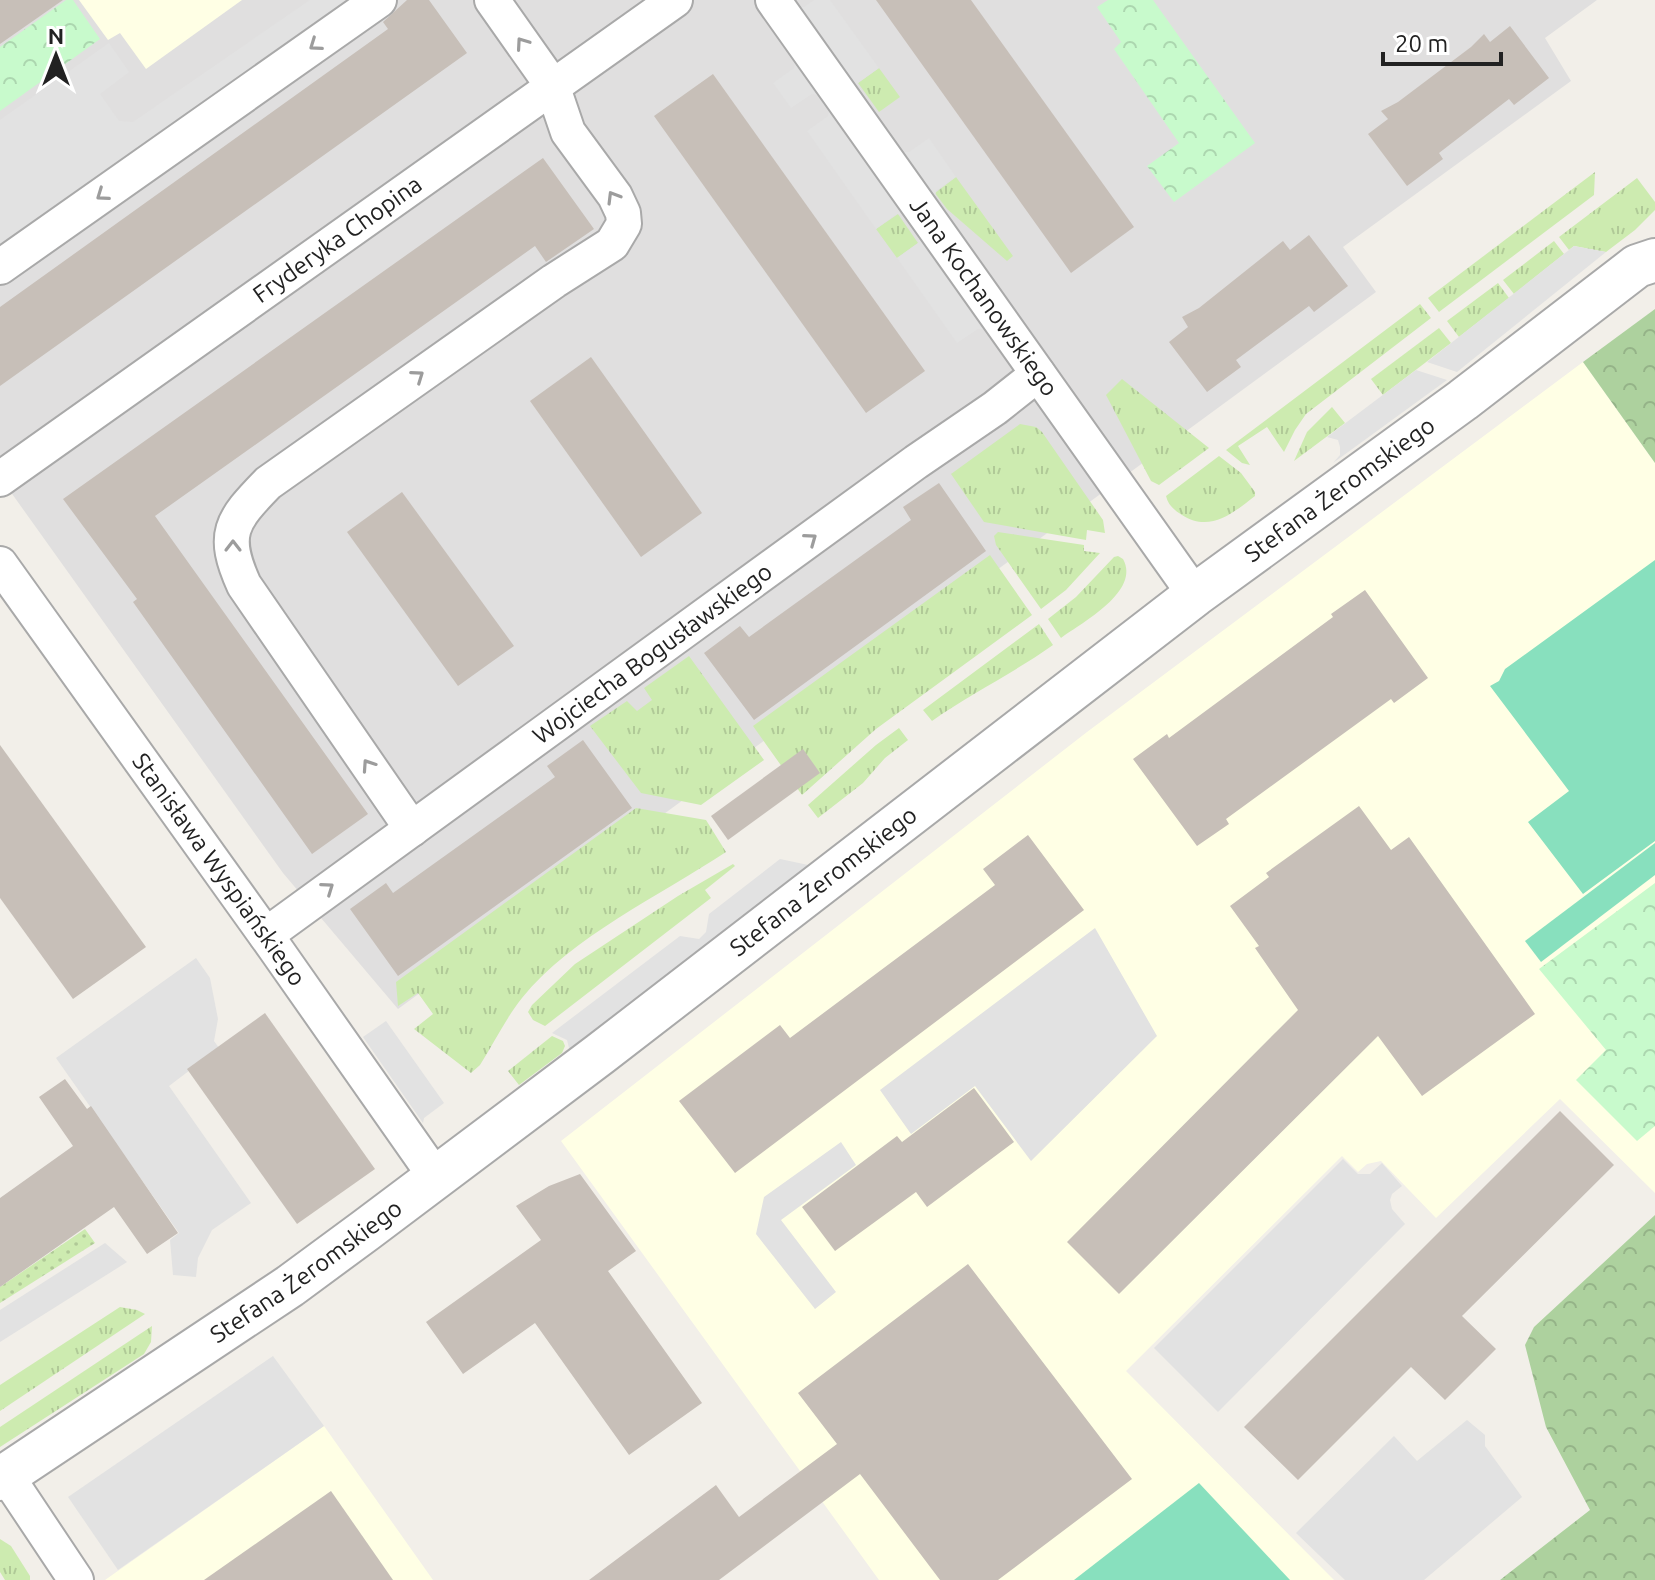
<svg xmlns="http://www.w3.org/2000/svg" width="1655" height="1580" viewBox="0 0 1655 1580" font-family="Ubuntu,sans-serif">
  <defs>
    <pattern id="grass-tufts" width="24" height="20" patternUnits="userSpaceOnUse" patternTransform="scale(2)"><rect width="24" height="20" fill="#cdebb0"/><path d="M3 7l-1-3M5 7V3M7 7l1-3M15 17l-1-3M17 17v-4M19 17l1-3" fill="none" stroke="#b0c997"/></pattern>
    <pattern id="forest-crowns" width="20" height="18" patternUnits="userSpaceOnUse" patternTransform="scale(2)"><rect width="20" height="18" fill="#add19e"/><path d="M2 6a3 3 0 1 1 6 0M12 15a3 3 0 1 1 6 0" fill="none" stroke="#95b388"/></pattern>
    <pattern id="park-crowns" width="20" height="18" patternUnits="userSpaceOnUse" patternTransform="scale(2)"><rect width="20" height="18" fill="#c8facc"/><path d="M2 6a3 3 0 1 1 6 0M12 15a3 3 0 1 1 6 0" fill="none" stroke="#acd6af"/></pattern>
    <pattern id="garden-dots" width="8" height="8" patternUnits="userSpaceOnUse" patternTransform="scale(2)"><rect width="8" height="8" fill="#cdebb0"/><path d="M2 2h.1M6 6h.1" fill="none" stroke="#b0c997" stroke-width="1.8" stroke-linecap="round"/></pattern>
  </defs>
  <rect width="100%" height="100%" fill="#f2efe9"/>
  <path fill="#e0dfdf" d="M0,0h1597l-52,38 26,43 -228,166 33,45 -978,717 -115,-136 -283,-396z"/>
  <g fill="#ffffe5">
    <path d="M79,0h163l-96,69 -26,-36 -12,7z"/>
    <path d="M1583,362l72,101v730l-95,-94 -124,119 -55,-57 -14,3 -9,8 -16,-16 -216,215 208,209h-455l-318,-439 526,-409z"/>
    <path d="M324,1426l109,154h-328z"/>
  </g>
  <g fill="url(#grass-tufts)">
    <path d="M879,68l21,29 -21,15 -21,-29z"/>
    <path d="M1595,172l-1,23 -155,117 -11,-14z"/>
    <path d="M956,177l57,79 -6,5 -60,-52 -12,-16z"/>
    <path d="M1637,178l18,24v8l-20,20 -29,22 -32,-6 -5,4 -10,-13z"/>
    <path d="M898,214l20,29 -21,15 -21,-29z"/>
    <path d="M1554,241l10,13 -50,40 -11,-14z"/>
    <path d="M1498,283l11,15 -50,39 -12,-16z"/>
    <path d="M1420,304l11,14 -125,96 -11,16 -11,22 -17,-25 -29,19 12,19 -8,-2 -16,-13z"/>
    <path d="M1439,328l12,15 -68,52 -12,-16z"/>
    <path d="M1122,379l87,69 -50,37 -8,-4 -45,-86z"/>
    <path d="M1332,407l13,16 -51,38 13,-29z"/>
    <path d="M1020,424l16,3 6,5 61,88 2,13 -18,-3 -1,10 -102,-18 -33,-48z"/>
    <path d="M1219,456l22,17 14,19v4c-22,17 -45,37 -73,19 -8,-5 -14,-10 -16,-19z"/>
    <path d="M998,532l86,13v6l16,2 -34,37 -25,19 -45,-64 -2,-9z"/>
    <path d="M990,555l42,60 -156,114 -74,66 -49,-69z"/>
    <path d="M1118,556l5,3c18,32 -40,63 -62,79l-13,-19 28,-22 38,-40z"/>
    <path d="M1039,624l14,21c-39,28 -82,48 -121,76l-9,-11z"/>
    <path d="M689,656l75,104 -63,45 -60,-12 -51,-67 37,-25 10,10 15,-11 -8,-12z"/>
    <path d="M899,728l9,12 -23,18 -22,25 -45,35 -10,-13 68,-60z"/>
    <path d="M636,808l70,12 20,32c-65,43 -155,85 -204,146 -16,20 -28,45 -42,67l-9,8 -57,-44 19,-15 -15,-21 -20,13 -2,-24z"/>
    <path d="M733,864l2,2 -30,24 6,8 -166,128 -12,-6 -5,-8 4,-7 43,-41 103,-68z"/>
    <path d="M552,1036l11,5 2,5 -3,7 -43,32 -11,-14z"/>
    <path d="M120,1307l17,3 8,4 -145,97v-26z"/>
    <path d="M152,1326l-1,16 -7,12 -144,93v-20z"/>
    <path d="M0,1539l11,7 19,30v4h-25l-5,-8z"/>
  </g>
  <g fill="url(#forest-crowns)">
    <path d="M1655,309v154l-72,-101z"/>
    <path d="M1655,1215v365h-155l90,-70 -44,-83 -21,-82 9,-18z"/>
  </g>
  <g fill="url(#park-crowns)">
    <path d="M66,0h7l27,39 -100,72v-64z"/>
    <path d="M1108,0h45l102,143 -81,59 -27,-36 32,-23 -65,-94 7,-7 -24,-35z"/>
    <path d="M1655,883v243l-18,15 -61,-61 30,-30 -67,-81z"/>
  </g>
  <path fill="url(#garden-dots)" d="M85,1229l10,14 -95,60v-16z"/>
  <g fill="#88e0be">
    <path d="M1655,560v281l-72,53 -55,-72 41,-31 -79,-105 9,-5 6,-12z"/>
    <path d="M1655,843v32l-114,87 -16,-21z"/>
    <path d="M1199,1483l91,97h-216z"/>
  </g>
  <g fill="#e2e2e2">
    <path d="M310,0h47l-357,252v-132l109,-77 20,29 -29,22 19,27 14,1z"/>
    <path d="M814,0h16l49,68 -21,15 -1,5 -57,-81h4z"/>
    <path d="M795,64l22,31 -5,-1 -21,14 -18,-25 21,-15z"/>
    <path d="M829,112l74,103 -6,-1 -21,15 -69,-98 21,-15z"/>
    <path d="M929,138l27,39 -20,14 -1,6 -32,-45h6z"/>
    <path d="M919,238l64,91h-5l-21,14 -60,-85 21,-15z"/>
    <path d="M1574,246l32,6 -149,120 -30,-10z"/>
    <path d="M1416,370l31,10 -114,83 7,-8v-8l-2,-7 -11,-3z"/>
    <path d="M780,859l33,7 -247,188 3,-6 -2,-8 -15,-7 128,-97 19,3 7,-7 3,-18z"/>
    <path d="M1095,928l62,108 -126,125 -56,-75 -64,48 -31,-44z"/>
    <path d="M196,958l14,20 8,41 -4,22 5,7 -50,38 82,117 -39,27 -14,28 -2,19 -23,-2 -3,-35 9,-7 -123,-175z"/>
    <path d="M386,1021l58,82 -20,15 -1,5 -60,-86z"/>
    <path d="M841,1142l15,23 -75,55 55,72 -21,17 -59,-75 8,-37z"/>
    <path d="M1343,1159l15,15h12l12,-11 20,23 -10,8 -2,6 2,9 13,15 -187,188 -64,-64z"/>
    <path d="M105,1243l22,19 -127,80v-32z"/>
    <path d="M273,1356l51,70 -206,144 -50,-73z"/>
    <path d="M1467,1420l18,15v11l37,51 -98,83h-79l-49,-47 98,-97 23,25z"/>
  </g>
  <g fill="#c7bfb8">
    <path d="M0,0h63l-63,44z"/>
    <path d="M407,0h22l38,53 -467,333v-79l388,-278 -5,-7z"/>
    <path d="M876,0h95l163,227 -63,46z"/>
    <path d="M1510,26l39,52 -35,27 -5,-6 -70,54 4,6 -36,27 -39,-52 20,-15 -7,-8 17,-9 73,-55 13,-13 6,8z"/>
    <path d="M713,74l212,297 -59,42 -212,-297z"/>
    <path d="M543,158l51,71 -48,33 -11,-16 -380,270 213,298 -56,40 -179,-252 4,-3 -74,-100z"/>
    <path d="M1309,235l39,51 -34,26 -5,-6 -73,54 5,7 -34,25 -38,-50 19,-15 -6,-10 17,-9 84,-67 7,9z"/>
    <path d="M591,357l111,156 -61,44 -111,-156z"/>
    <path d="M939,483l47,68 -232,169 -50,-67 36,-27 9,11 162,-117 -8,-13z"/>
    <path d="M402,492l112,154 -56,40 -111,-154z"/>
    <path d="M1365,590l63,88 -34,25 -3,-4 -165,120 3,5 -32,22 -64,-87 34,-25 2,4 164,-121 -2,-3z"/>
    <path d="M583,740l49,68 -234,168 -48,-67 36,-26 7,10 162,-116 -8,-11z"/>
    <path d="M0,745l146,202 -73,52 -73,-101z"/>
    <path d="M803,749l17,24 -92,67 -17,-24z"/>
    <path d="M1359,806l32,44 18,-13 126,177 -113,82 -44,-60 -259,258 -52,-52 231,-232 -43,-62 4,-2 -29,-40 39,-29 -3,-4z"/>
    <path d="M1028,835l56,75 -349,263 -56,-72 101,-76 10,13 205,-153 -12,-16z"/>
    <path d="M265,1013l110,156 -78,55 -110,-155z"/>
    <path d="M65,1079l22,30 4,-3 87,127 -31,21 -33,-47 -114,80v-89l73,-52 -34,-49z"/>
    <path d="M974,1088l40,54 -87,65 -11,-15 -81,59 -33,-44 95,-71 5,6z"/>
    <path d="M1560,1111l54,54 -152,151 34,33 -51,51 -34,-33 -113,113 -54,-53z"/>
    <path d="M580,1174l56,77 -28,20 94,132 -73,52 -94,-132 -72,51 -37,-52 115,-82 -25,-34 33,-20z"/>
    <path d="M968,1264l164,215 -134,101h-58l-80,-106 -141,106h-130l127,-95 23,32 98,-73 -39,-51z"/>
    <path d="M331,1491l62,89h-189z"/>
  </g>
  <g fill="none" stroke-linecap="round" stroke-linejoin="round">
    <defs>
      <g id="minor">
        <path id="s1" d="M773,0l422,595"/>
        <path d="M0,267l379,-267"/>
        <path id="s2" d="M0,479l675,-479"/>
        <path id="s3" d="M0,564l275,384 160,228"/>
        <path d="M412,829l-168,-244c-23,-51 -13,-64 24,-102l286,-202 58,-37 12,-20 -1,-11 -8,-17 -47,-64 -16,-47 -60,-85"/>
        <path id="s4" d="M266,935l650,-473 79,-54 43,-34"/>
        <path d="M6,1475l70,105"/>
      </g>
      <g id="tertiary">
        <path id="s5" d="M0,1479l290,-193 76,-56 234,-176 595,-459 268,-195 174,-134 18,-6"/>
      </g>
    </defs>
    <use href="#minor" stroke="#a9a9a9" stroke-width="38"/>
    <use href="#tertiary" stroke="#a9a9a9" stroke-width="46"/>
    <use href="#minor" stroke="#fff" stroke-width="34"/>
    <use href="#tertiary" stroke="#fff" stroke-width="42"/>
  </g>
  <defs><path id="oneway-chevron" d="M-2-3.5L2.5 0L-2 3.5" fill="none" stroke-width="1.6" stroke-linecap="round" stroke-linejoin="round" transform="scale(2)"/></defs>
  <g stroke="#9c9c9c">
    <use href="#oneway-chevron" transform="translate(522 43) rotate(-125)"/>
    <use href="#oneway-chevron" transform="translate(315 45) rotate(145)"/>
    <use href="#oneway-chevron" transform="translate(102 195) rotate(145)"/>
    <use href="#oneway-chevron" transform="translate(613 197) rotate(-121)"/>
    <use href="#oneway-chevron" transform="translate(418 376) rotate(-35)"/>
    <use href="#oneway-chevron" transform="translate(811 539) rotate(-36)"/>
    <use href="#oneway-chevron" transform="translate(233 546) rotate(-90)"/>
    <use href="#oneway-chevron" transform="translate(368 765) rotate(-124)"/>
    <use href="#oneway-chevron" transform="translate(328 888) rotate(-35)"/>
  </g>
  <g text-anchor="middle" stroke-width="8" stroke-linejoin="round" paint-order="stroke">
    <g font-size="24" fill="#222" stroke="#fff">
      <text dy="8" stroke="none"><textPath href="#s2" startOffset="414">Fryderyka Chopina</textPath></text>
      <text dy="8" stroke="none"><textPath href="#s1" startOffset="364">Jana Kochanowskiego</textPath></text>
      <text dy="8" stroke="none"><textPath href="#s5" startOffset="1666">Stefana Żeromskiego</textPath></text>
      <text dy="8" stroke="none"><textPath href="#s4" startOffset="478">Wojciecha Bogusławskiego</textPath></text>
      <text dy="8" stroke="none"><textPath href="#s3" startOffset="376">Stanisława Wyspiańskiego</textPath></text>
      <text dy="8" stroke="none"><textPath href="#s5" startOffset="1018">Stefana Żeromskiego</textPath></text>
      <text dy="8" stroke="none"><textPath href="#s5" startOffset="370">Stefana Żeromskiego</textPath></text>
    </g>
  </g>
  <g transform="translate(56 56)" stroke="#ffffff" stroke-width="6" paint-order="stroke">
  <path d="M0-6L14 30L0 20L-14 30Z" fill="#222222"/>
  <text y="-12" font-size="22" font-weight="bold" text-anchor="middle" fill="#222222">N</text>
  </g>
  <path d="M1383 52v12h118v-12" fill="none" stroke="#222222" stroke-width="4"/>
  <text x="1395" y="52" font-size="24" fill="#222222" stroke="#ffffff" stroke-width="6" paint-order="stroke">20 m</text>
</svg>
